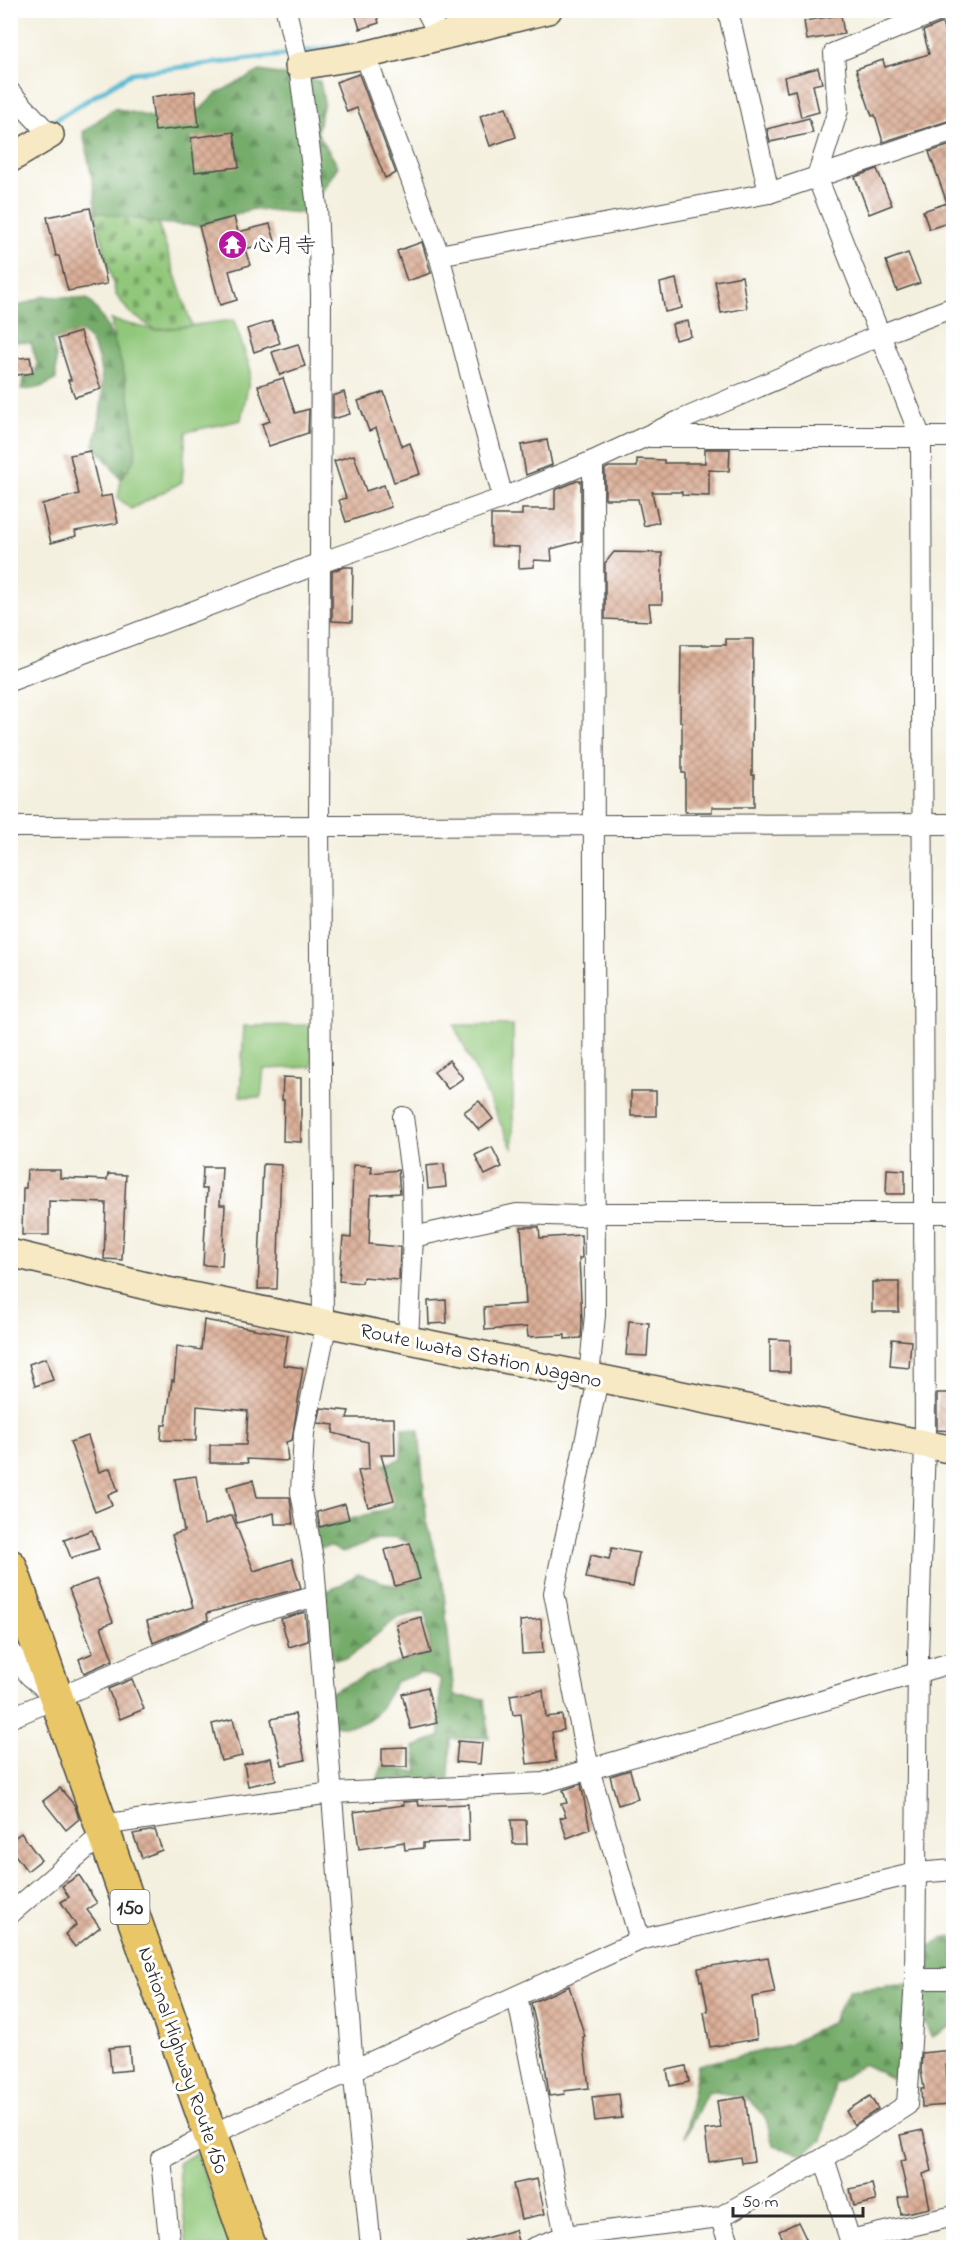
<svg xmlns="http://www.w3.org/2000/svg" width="964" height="2258" viewBox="0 0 964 2258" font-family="'Indie Flower','Klee One',sans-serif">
  <defs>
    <pattern id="forest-firs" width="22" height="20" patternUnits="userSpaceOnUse" patternTransform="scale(1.5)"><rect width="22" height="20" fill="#74ac6a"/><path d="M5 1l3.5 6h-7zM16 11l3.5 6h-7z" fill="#5f8c57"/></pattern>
    <pattern id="cemetery-stones" width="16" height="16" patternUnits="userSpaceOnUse" patternTransform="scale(1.5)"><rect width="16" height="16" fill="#91c77a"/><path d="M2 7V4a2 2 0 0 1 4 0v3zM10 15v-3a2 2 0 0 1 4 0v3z" fill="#77a264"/></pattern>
    <pattern id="building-cross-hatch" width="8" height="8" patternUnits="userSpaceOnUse" patternTransform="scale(1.5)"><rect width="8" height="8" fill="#dbaf98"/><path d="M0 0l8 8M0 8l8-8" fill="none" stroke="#b28f7c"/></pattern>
  </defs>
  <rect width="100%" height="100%" fill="#fff"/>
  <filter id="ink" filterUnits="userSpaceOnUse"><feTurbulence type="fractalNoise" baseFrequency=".0167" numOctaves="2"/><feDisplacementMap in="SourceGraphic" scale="12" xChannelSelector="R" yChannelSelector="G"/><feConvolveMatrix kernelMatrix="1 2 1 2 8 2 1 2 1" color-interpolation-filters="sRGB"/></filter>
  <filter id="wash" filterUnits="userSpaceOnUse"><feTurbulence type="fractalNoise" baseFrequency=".008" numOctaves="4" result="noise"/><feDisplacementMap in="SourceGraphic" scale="24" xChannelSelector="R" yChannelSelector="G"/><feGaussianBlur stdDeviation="1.35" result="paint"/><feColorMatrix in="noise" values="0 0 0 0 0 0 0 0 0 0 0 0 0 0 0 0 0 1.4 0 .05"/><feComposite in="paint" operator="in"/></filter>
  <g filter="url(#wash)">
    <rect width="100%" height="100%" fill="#f4f0df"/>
    <g fill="#91c77a" stroke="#5e7952" stroke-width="1.5">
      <path d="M111,320l44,10 79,-10 17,51 -10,49 -55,12 -4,50 -51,27 -13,-11 3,-19 14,-21 -9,-77 -10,-30z"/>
      <path d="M312,1025v42l-48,2 -3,29 -21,-2 4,-70z"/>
      <path d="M454,1025h59v125z"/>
      <path d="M197,2153l33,94h-43l-9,-84z"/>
    </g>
    <g fill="url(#forest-firs)" stroke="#506c4a" stroke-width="1.5">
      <path d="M260,71l60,10 4,21 -7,30 21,34 -22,35 -15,12 -48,-4 -54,17 -71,-5 -33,-9v-18l-12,-62 31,-24 70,17 33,-32z"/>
      <path d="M44,296l43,3c32,30 44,95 47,138 1,6 3,17 0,23 -3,6 -9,13 -13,19l-27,-34c9,-33 16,-88 -12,-113l-26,8 -5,-3 5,18v24c-11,7 -21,12 -35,10l3,-12 10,-1 3,-13 -6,-20 -20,-2 -1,-25 4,-8z"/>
      <path d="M402,1428l17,2 8,95 16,59 11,112 31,3 4,39 -38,1 -2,40 -72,1 5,-13 36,5 -4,-25 26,-11v-58l-20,-5 -25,9c-14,29 -26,49 -62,43l-9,-30 62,-29 45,-13 -6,-42 -28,7 -49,40 -14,1 -8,-15 -2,-52 13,-5 21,-13 37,12 25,-7 -10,-36 -15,-6 -22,4 -31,12 -10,-6 -13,1 -11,-17 86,-24 -10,-43 17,-5z"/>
      <path d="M953,1937v88l-21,12 -19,-35 2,-46 26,-17z"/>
      <path d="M908,1984v102l-45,-22 -29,20 -12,56 -19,14 -30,-8 -7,-28 -20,-21 -38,-6 -23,46 13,-72 90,-20 44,-23 17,-32z"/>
    </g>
    <path fill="url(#cemetery-stones)" stroke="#5e7952" stroke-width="1.5" d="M95,212l63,11 34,103 -37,4 -26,-18 -13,-17z"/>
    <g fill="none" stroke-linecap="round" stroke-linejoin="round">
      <g stroke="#51b7cf" stroke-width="5">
        <path d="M301,52l47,-8"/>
        <path d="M47,125l85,-52 160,-19"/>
      </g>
    </g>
    <g id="blocks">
      <g fill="url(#building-cross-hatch)">
        <path d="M354,10h21l4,13 -19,6z"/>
        <path d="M841,15l3,19 -37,6 -3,-19z"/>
        <path d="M942,23l11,39 1,57 -71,23 -8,-27 -3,1 -16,-47 27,-9 2,7 44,-13 -6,-23z"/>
        <path d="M818,68l4,15 -9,2 6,27 -18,5 -6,-27 -8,2 -3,-15z"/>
        <path d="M359,74l37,99 -11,5 -28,-70 -10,4 -11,-30z"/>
        <path d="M195,91l4,35 -44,5 -4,-34z"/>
        <path d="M506,107l10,30 -26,9 -10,-30z"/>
        <path d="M809,118l4,15 -43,9 -3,-13z"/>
        <path d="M234,132l5,35 -44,5 -4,-34z"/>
        <path d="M951,145l3,8v68l-25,8 -6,-18 24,-8 -18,-51z"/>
        <path d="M877,169l15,36 -23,9 -14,-37z"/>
        <path d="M90,208l17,76 -39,7 -9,-35h-3l-9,-39z"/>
        <path d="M234,217l4,15 32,-8 5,17 -30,8 5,16 -21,6 8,29 -17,5 -21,-79z"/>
        <path d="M422,242l9,31 -24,8 -10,-30z"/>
        <path d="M908,253l12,30 -23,8 -11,-30z"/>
        <path d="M742,276l5,32 -26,5 -6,-32z"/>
        <path d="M676,279l6,29 -17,4 -5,-29z"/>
        <path d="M272,321l8,22 -26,9 -7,-23z"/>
        <path d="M688,321l3,15 -16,4 -3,-16z"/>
        <path d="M80,332l21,57 -26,8 -7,-17h3l-13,-41z"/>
        <path d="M298,344l7,22 -25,9 -8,-23z"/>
        <path d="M30,357l3,16 -23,3v-17z"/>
        <path d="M283,378l12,35 14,-4 -1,24 -39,13 -7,-22 8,-3 -12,-35z"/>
        <path d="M344,392l6,22 -17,5v-23z"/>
        <path d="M384,392l18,54 8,-3 10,31 -26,8 -18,-54 -7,3 -11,-30z"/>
        <path d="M547,440l5,25 -26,10 -5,-30z"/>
        <path d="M705,449h25l-1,22 -20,-1v26l-27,-1v-3h-30l7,30 -15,4 -6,-27h-33v-30l4,-2h28v-8l27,1v3h41z"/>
        <path d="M90,451l11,46 11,-2 6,28 -43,8 1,5 -25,7 -9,-39 37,-10 -9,-39z"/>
        <path d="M354,455l12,36 18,-6 7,22 -45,15 -7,-22 7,-2 -12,-37z"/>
        <path d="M577,481h4v60l-30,8 1,12 -18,-1v7l-15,1v-21l-28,-1v-31h31v-6h33v-19z"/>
        <path d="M614,552l48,1v51h-13l2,17 -46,-2v-56z"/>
        <path d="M344,567h9l-1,55 -20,-1v-50z"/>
        <path d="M726,639h27l-1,136h2v32h-42v5h-27v-39h-3v-51h-2l1,-77h45z"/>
        <path d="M449,1060l14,18 -15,11 -14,-17z"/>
        <path d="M283,1077l18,1v64l-18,-1 1,-41h-2z"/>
        <rect x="631" y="1091" width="25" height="25"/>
        <path d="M479,1101l14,18 -14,11 -15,-18z"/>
        <path d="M492,1147l10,20 -17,8 -10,-20z"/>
        <path d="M263,1164l18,1 -4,124h-19z"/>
        <path d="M444,1164l2,23 -18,2 -2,-23z"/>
        <path d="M353,1165l19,1 -1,7 27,-3 2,23 -29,2 -2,49 31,3 -1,33 -36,-3 -1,6 -23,-2 4,-44 8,1z"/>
        <path d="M203,1167h19l-2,38h5l-3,61 -19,-1 4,-76h-5z"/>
        <path d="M887,1169l18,1v24h-19z"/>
        <path d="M27,1170h33v8l47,2 1,-6 18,1 -4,85 -18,-1 2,-56 -57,-2v34h-27l1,-47h3z"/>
        <path d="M521,1227h18l1,11 41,-3 1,23h-3l3,63 -1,17 -16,1v-4l-37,2 -1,-10 -42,3 -1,-23 42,-3z"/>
        <rect x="872" y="1282" width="27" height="30"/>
        <path d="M446,1300l1,23 -18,1 -1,-23z"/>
        <path d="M204,1320l84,15 -5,30 20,3 -11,72 -6,2 2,19 -41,-2 1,4h-38v-18h36l2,-34 -51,-5 -1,35 -35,-1 1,-15h4l6,-45 2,1 3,-35 24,4z"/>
        <path d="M629,1321l20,2 -2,33 -21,-1z"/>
        <path d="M770,1339l20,1v32h-20z"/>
        <path d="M892,1339l19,2 -2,27 -19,-2z"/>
        <path d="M46,1358l7,22 -18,6 -6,-22z"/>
        <path d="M937,1393h17v38l-17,-1z"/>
        <path d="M321,1408l28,3 -2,7h47l1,37h-14l13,45 -26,7 -10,-36 11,-2 -1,-27 -35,-9 1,-8 -16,-2z"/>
        <path d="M88,1436l11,36 11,-4 8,23 -10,4 4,10 -17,7 -25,-70z"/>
        <path d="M196,1476l8,49 28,-10 22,56 38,-12 9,29 -94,25 1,7 -55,23 -6,-22 46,-14 -21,-72 12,-4 -9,-52z"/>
        <path d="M253,1480l4,17h33l3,27h-18l-1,-11 -37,10 -10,-36z"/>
        <path d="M345,1504l4,15 -29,8 -3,-15z"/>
        <path d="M92,1530l7,19 -28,9 -7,-18z"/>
        <path d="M410,1543l10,36 -25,7 -10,-36z"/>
        <path d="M612,1548l27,5 -6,34 -47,-9 5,-23 18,4z"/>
        <path d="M97,1579l16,43 -12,5 12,33 -29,13 -5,-14 14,-6 -24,-64z"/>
        <path d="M305,1612l3,29 -19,6 -8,-28z"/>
        <path d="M421,1617l10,36 -26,7 -9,-36z"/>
        <path d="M541,1619l2,34 -21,1 -2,-33z"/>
        <path d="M132,1679l12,30 -24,10 -12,-30z"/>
        <path d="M427,1687l10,36 -26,6 -9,-35z"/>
        <path d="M543,1690l3,27 16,-2 2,15 -12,2 4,29 -29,3 -6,-50 -8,1 -3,-20z"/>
        <path d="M295,1714l10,46 -23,5 -11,-46z"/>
        <path d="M233,1719l9,37 -21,5 -9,-37z"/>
        <path d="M458,1741l24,2 -2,21 -24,-2z"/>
        <path d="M407,1747v20h-25v-19z"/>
        <path d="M271,1758l5,22 -28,6 -4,-22z"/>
        <path d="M630,1770l8,29 -20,6 -8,-29z"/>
        <path d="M581,1784l9,45 -23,9 -7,-20 6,-2 -5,-12 6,-1 -4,-13z"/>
        <path d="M60,1788l15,18 4,13 -13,11 -23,-29z"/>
        <path d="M418,1801l1,5 49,-2 1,37 -46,2v5l-18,2 -1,-8 -45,7 -5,-37 50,-7 -1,-3z"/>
        <path d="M511,1820h15l1,24h-14z"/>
        <path d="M155,1830l7,20 -20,8 -9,-24z"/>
        <path d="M21,1833l20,27 -14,11 -17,-23v-7z"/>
        <path d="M79,1875l18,28 -10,7 13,17 -25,20 -10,-13 11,-9 -15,-23 8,-5 -7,-11z"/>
        <path d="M768,1957l7,36 -23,4 5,42 -47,8 -6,-35 4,-1 -6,-31 -2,1 -2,-13z"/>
        <path d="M569,1986l16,51h-2l6,51 -25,3 1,3 -16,2 -4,-32 -14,-61z"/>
        <path d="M129,2046l2,24 -20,2 -2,-24z"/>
        <path d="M942,2051h12v14h-8l3,40 -27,2 -1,-18h3l-3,-19 1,-17z"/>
        <path d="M686,2066l3,16 -19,4 -3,-16z"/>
        <path d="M619,2094l3,24 -27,3 -3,-24z"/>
        <path d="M870,2096l8,13 -24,16 -8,-14z"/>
        <path d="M745,2097l9,64 -13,2 -1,-6 -31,5 -4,-32 16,-2 -4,-27z"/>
        <path d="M923,2130l9,41 -9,3 7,34 -29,6 -3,-16 10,-2 -8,-35 6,-1 -6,-25z"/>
        <path d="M537,2179l8,35 -24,5 -8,-35z"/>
        <path d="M872,2184l4,17 -22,5 -4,-17z"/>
        <path d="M798,2222l12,25h-23l-8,-16z"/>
        <path d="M515,2230l4,15 -9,2h-42l-1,-4z"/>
      </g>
    </g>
  </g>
  <g filter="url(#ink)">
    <use href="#blocks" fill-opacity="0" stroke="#494946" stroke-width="1.5"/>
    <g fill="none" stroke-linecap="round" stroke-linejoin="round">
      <defs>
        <g id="street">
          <path d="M286,10l13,56 18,141 4,87 -2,532 4,496"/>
          <path d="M426,10l14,27"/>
          <path d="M728,10l41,183"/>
          <path d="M365,55l74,200"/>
          <path d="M10,92l40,43"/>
          <path d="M650,437h304"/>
          <path d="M503,498l-64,-243 330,-62 185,-62"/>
          <path d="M10,681l310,-118 183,-65 90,-37 86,-40 201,-86 74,-28"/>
          <path d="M10,827l944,-3"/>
          <path d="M403,1117l9,64 1,56 -5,103"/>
          <path d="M413,1237l104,-23 62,2 25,-3h350"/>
          <path d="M327,1322l-23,111 -3,59 13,72 39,504 18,180"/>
          <path d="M589,1377l6,-62 -2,-854"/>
          <path d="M598,1379l-44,214 35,176 51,171"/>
          <path d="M10,1651l20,25 22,18"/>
          <path d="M10,1718l237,-102 69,-20"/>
          <path d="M101,1825l231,-32 211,-10 411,-121"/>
          <path d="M10,1914l94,-81"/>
          <path d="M915,1979h39"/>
          <path d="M517,1996l48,240v12"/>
          <path d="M824,2158l26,82 104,-24"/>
          <path d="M720,2217l11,31"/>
          <path d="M170,2248l-9,-89 49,-24 430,-195 276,-67 38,-3"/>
          <path d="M533,2248l32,-12 155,-19 104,-59 83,-53 8,-126 3,-322 7,-213 -4,-1006 -104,-261 21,-67 -4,-57 108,-43"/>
        </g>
        <g id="secondary">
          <path d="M299,66l66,-11 183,-45"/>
          <path d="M10,159l40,-24"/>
          <path d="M10,1253l157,38 787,159"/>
        </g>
        <path id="highway" d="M10,1566l240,682"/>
      </defs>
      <use href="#street" stroke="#494946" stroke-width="22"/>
      <use href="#secondary" stroke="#494946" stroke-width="30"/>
      <use href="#highway" stroke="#494946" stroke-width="36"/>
      <use href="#street" stroke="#fff" stroke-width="20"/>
      <use href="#secondary" stroke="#f6e9c3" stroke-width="27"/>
      <use href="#highway" stroke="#e9c769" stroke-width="33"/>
    </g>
  </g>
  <defs>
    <symbol id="temple-disc" viewBox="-11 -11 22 22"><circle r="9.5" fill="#b5179e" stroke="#fff"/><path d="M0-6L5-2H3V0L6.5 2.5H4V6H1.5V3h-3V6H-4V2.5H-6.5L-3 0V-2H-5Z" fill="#fff"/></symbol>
  </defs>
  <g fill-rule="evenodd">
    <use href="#temple-disc" x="216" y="228" width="33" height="33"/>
  </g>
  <g text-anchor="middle" stroke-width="6" stroke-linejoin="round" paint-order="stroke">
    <rect fill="#fff" stroke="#6b6b6b" stroke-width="1.5" x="110.5" y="1890" width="39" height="34" rx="4.5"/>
    <g font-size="20" font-weight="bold" fill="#2b2b2b">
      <text x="130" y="1914">150</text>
    </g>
    <g font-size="21" fill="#2b2b2b" stroke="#fff" text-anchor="start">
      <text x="253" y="252">心月寺</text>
    </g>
    <g font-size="21" fill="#2b2b2b" stroke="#fff">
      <text transform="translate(481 1355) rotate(12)" y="7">Route Iwata Station Nagano</text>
      <text transform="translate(184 2060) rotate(71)" y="7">National Highway Route 150</text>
    </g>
  </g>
  <rect width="964" height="2258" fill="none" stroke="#fff" stroke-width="36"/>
  <path d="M733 2207v9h130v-9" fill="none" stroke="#2b2b2b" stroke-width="3"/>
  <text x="742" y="2207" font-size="18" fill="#2b2b2b" stroke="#ffffff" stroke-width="4.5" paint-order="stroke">50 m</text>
</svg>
